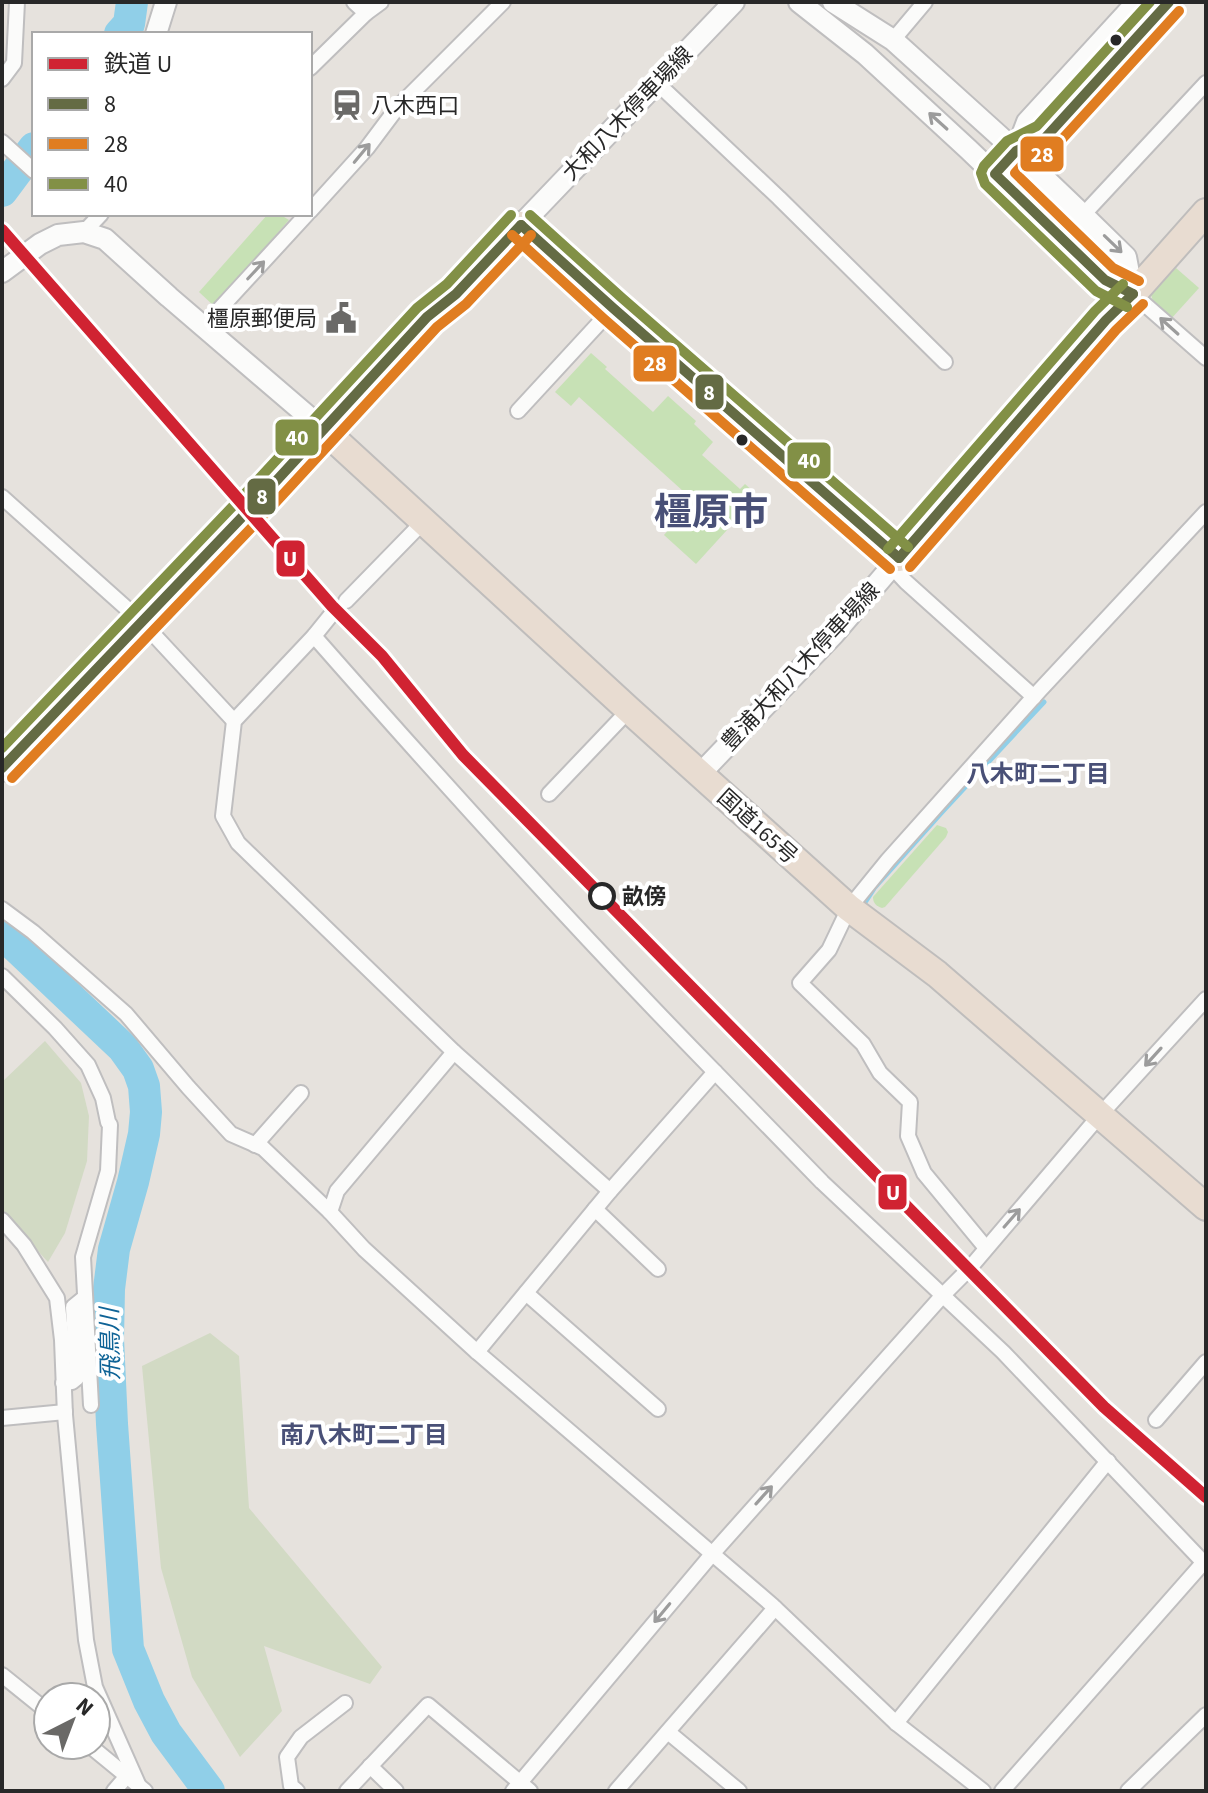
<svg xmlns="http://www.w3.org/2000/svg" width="1208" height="1793" viewBox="0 0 1208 1793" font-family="'Source Sans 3','Noto Sans JP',sans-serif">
  <rect width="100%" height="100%" fill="#e6e2dd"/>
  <g fill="#c7e1b5">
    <path d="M1144,2h13l-110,122 -7,-7z"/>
    <path d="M268,214h11l10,6 -75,86 -15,-14z"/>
    <path d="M1176,268l23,20 -29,32 -15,-13 -4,-12z"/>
    <path d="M591,353l16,14 -2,2 48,43 15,-16 28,25 -2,3 19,18 -11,13 38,34 5,-5 13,12 -62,68 -32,-29 30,-34 -115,-104 -8,9 -16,-14z"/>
    <path d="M937,825l9,3 2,4 -2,5 -61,70 -3,1c-6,-2 -9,-5 -9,-11z"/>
  </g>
  <g fill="#d2dac4">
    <path d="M45,1041l36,42 8,33 -2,45 -22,72 -17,29 -46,-50v-130z"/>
    <path d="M210,1333l29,23 10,152 133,159 -12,17 -106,-38 18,65 -42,46 -48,-80 -31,-109 -19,-202z"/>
  </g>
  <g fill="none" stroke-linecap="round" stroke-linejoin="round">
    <path stroke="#90cfe8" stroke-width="5" d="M866,901l9,-14 67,-75 102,-110"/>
    <g stroke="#90cfe8" stroke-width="32">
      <path d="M120,34l9,-10 3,-22"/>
      <path d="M2,191l32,-43"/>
      <path d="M2,936l9,6 112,106 15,21 6,17 2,26 -2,22 -11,48 -19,67 -5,40 -1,50 4,85 16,225 21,52 17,32 43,58"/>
    </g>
    <defs>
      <g id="street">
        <path d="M354,2l12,11 15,-11"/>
        <path d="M893,40l32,-38"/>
        <path d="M310,68l56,-55"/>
        <path d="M2,79l12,-16 3,-61"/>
        <path d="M656,82l123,116 166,164"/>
        <path d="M2,142l32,29"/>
        <path d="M1016,151l29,-13 124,-136"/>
        <path d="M310,211l57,-63 30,-40 106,-106"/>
        <path d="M1083,215l123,-132"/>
        <path d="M84,232l17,-18"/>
        <path d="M1133,294l73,64"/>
        <path d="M204,326l103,-112"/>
        <path d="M518,411l95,-103"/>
        <path d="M2,497l141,126 91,98"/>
        <path d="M892,567l14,15 128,115"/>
        <path d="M346,601l78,-80"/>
        <path d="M331,615l-17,21 -80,85 -11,95 15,27 216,209 156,139"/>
        <path d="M314,636c130,148 263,295 401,436"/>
        <path d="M549,794l80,-84"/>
        <path d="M2,909l31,23 93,82 62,73 43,47 32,14 67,64"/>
        <path d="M2,976l53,52 33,37 15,33 5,24 2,3 -2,46 -25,86 8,148"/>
        <path d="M454,1052l-117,139 -7,21 34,37 113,103 295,253 124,118 87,68"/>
        <path d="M255,1145l46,-52"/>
        <path d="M595,1209l63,60"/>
        <path d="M2,1220l22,25 33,53 5,42 3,75 21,225 9,47 43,97"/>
        <path d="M986,1248l-62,-75 -16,-37 2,-34 -30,-29 -17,-29 -63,-61 29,-33 20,-42 39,-48 152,-170 166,-178"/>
        <path d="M526,1293l132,116"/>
        <path d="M477,1352l133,-161 105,-119 107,110 181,170 203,213"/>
        <path d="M63,1383l9,-1 5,-4 -4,-71 11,-9"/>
        <path d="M2,1418l63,-6"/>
        <path d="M1156,1420l50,-58"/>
        <path d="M2,1675l46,37"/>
        <path d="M896,1723l212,-262"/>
        <path d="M668,1732l71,59"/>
        <path d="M89,1745l56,46"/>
        <path d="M370,1766l26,25"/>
        <path d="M114,1791l13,-15"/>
        <path d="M297,1791l-6,-5 -4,-29 14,-20 44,-34"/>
        <path d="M347,1791l81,-86 102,86"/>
        <path d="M513,1791l200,-238 230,-258 26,-26 131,-154 106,-116"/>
        <path d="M616,1791l159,-183"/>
        <path d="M1002,1791l202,-229"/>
        <path d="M1128,1791l78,-76"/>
      </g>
      <g id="secondary">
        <path d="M799,2l66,52 103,95 137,131 28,14"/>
        <path d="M833,2l60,38 123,111 67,64 43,42 7,37"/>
        <path d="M156,34l10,-32"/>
        <path d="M995,174l21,-23 11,-29 110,-120"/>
        <path d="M521,225l213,-223"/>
        <path d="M2,272l38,-28 18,-9 26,-3 21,7 64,58 154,132"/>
        <path d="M700,774l134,-140 65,-76"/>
      </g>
      <g id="highway">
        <path d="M323,429l306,281 220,198 88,66 269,233"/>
        <path d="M2,768l264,-276 161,-175 29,-23 65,-69 92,83 286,250 207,-238 27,-26 73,-82"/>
      </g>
    </defs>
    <use href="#street" stroke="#bfbebf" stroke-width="18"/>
    <use href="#secondary" stroke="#bfbebf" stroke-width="24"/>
    <use href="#highway" stroke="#bfbdbc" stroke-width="30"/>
    <use href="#street" stroke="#fbfbfa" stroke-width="14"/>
    <use href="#secondary" stroke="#fbfbfa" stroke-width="20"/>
    <use href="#highway" stroke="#e8dcd1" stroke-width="26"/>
    <defs>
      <g id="bus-1">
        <path d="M521,225l92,83 286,250"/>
        <path d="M1133,294l-28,-14 -110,-106 21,-23 29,-13 124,-136"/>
        <path d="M899,558l207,-238 27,-26"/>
        <path d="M2,768l264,-276 161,-175 29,-23 65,-69"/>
      </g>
      <g id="bus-2">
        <path d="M512,235l92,84 286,250"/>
        <path d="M1139,281l-26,-13 -98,-95 9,-10 30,-15 125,-137"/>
        <path d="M910,567l206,-237 27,-26"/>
        <path d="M12,778l264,-276 161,-175 29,-23 65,-69"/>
      </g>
      <g id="bus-3">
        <path d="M530,215l92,83 286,249"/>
        <path d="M1127,307l-31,-16 -111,-107 -4,-11 3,-7 23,-25 30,-15 113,-124"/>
        <path d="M888,549l207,-238 28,-27"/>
        <path d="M2,748l254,-266 161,-174 30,-24 64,-69"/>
      </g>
    </defs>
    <use href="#bus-1" stroke="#fff" stroke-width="16"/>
    <use href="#bus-2" stroke="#fff" stroke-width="16"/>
    <use href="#bus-3" stroke="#fff" stroke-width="16"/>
    <use href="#bus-1" stroke="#646b44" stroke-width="10"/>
    <use href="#bus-2" stroke="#e07d21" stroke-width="10"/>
    <use href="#bus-3" stroke="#829046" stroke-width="10"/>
    <defs>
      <path id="rail-1" d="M2,230l330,376 50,50 81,99 641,652 102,90"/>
    </defs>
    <use href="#rail-1" stroke="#fff" stroke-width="18"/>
    <use href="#rail-1" stroke="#d02332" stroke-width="12"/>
  </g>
  <defs><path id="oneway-shaft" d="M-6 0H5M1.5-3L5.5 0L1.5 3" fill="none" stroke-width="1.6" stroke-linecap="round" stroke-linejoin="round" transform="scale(2)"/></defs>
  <g stroke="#9c9c9c">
    <use href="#oneway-shaft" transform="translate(938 121) rotate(-138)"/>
    <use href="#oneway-shaft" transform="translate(362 153) rotate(-50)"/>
    <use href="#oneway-shaft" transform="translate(1113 244) rotate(44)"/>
    <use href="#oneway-shaft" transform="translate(256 270) rotate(-47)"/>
    <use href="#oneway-shaft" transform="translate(1169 326) rotate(-138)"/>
    <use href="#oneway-shaft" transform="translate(1153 1057) rotate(132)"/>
    <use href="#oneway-shaft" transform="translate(1012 1218) rotate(-49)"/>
    <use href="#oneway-shaft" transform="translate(764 1495) rotate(-48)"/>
    <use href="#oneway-shaft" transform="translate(662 1613) rotate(130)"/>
  </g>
  <defs>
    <symbol id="station-bare" viewBox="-9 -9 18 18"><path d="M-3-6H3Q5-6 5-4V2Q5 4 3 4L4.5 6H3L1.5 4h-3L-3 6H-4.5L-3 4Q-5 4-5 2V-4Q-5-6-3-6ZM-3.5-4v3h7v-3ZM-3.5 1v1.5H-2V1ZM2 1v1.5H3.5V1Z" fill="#6a6967" stroke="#fff" stroke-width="2.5" paint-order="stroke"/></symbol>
    <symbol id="civic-bare" viewBox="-9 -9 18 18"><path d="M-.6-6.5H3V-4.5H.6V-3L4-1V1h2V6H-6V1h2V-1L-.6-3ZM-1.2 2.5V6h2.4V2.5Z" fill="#6a6967" stroke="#fff" stroke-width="2.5" paint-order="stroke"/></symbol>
  </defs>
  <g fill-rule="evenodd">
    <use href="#station-bare" x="325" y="83" width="44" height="44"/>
    <use href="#civic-bare" x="319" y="296" width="44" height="44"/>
  </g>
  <g fill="#282828" stroke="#fff" stroke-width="3">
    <circle cx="1116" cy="40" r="7"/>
    <circle cx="742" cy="440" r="7"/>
  </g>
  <circle fill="#fff" stroke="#282828" stroke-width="4" cx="602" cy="896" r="12"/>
  <g text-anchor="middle" stroke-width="8" stroke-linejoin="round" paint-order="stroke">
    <g font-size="22" fill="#282828" stroke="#fff" text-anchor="start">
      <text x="371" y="113">八木西口</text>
      <text x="317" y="326" text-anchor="end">橿原郵便局</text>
    </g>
    <g font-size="22" fill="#282828" stroke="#fff">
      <text transform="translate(627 113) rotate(-46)" y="8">大和八木停車場線</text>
      <text transform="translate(800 666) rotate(-47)" y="8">豊浦大和八木停車場線</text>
      <text transform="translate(758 826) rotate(42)" y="8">国道165号</text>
    </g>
    <g font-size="22" font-weight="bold" fill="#282828" stroke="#fff" text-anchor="start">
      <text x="622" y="904">畝傍</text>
    </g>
    <g font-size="24" font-weight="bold" fill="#495077" stroke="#fff">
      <text x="1038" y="782">八木町二丁目</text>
      <text x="364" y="1443">南八木町二丁目</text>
    </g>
    <g font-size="24" font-style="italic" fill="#0e6396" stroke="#fff">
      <text transform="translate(110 1344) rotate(-91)" y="8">飛鳥川</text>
    </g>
    <g font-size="38" font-weight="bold" fill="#495077" stroke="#fff">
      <text x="711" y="525">橿原市</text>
    </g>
  </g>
  <g stroke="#fff" stroke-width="3">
    <rect x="1019" y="135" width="46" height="38" rx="8" fill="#e07d21"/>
    <rect x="632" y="344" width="46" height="39" rx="8" fill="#e07d21"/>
    <rect x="694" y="373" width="31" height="38" rx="8" fill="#646b44"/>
    <rect x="274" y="418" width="46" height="39" rx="8" fill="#829046"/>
    <rect x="786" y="441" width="46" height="39" rx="8" fill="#829046"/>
    <rect x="246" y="477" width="31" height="39" rx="8" fill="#646b44"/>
    <rect x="275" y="539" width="31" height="39" rx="8" fill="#d02332"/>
    <rect x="877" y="1173" width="31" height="38" rx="8" fill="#d02332"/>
  </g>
  <g font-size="22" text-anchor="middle" font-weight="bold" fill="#fff">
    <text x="1042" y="162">28</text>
    <text x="655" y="371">28</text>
    <text x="709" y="400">8</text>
    <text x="297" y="445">40</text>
    <text x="809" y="468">40</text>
    <text x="262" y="504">8</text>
    <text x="290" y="566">U</text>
    <text x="893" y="1200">U</text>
  </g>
  <rect width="1208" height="1793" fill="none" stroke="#282828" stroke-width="8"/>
  <rect x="32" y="32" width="280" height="184" fill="#ffffff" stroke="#a9a9a9" stroke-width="2"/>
  <rect x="48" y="58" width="40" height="12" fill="#d02332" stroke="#a9a9a9" stroke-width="2"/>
  <text x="104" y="72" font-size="24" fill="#282828">鉄道 U</text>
  <rect x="48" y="98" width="40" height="12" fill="#646b44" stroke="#a9a9a9" stroke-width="2"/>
  <text x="104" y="112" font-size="24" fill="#282828">8</text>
  <rect x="48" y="138" width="40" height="12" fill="#e07d21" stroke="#a9a9a9" stroke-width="2"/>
  <text x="104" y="152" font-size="24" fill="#282828">28</text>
  <rect x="48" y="178" width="40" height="12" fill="#829046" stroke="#a9a9a9" stroke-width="2"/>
  <text x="104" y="192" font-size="24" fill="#282828">40</text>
  <g transform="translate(72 1721) rotate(42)"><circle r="38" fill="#ffffff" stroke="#a9a9a9" stroke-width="2"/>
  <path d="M0-6L14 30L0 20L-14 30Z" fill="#6a6967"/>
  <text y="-12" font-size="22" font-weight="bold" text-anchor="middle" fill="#282828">N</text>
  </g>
</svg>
